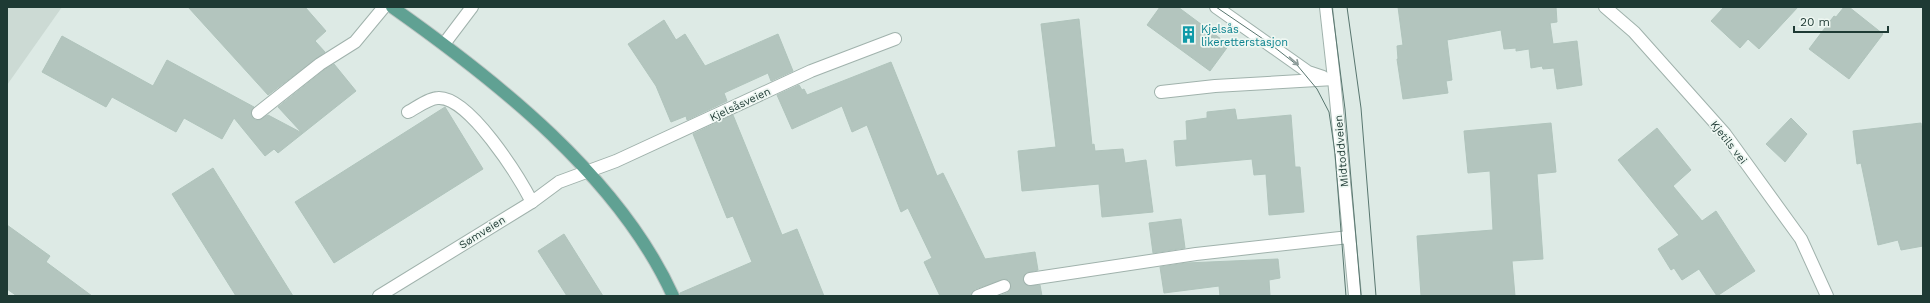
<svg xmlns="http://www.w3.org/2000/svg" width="1930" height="303" viewBox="0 0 1930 303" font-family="'Work Sans',sans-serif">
  <rect width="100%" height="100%" fill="#ddeae5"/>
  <path fill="#ccdad4" d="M7,7h55l-55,78z"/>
  <g fill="#b3c5be" stroke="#b0c4bc">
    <path d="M188,7h117l21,24 -11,10 10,11 -57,43z"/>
    <path d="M1160,7h18l51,38 -19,26 -63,-46z"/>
    <path d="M1398,7h158l1,15 -7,1 3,21 24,-3 5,44 -25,4 -3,-21 -11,1 -1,-3 -11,2 -2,-19 -13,2v-3l-12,1 -3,-19 -54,10 5,40 -6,1 2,12 -45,6 -6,-40h1l-1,-13 6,-1z"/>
    <path d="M1724,7h74l-39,42 -11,-10 -8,9 -29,-27z"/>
    <path d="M1844,7h5l34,27 -34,45 -40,-30 25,-33 2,1z"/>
    <path d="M1079,19l13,126 2,-1 1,7 28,-2 2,14 21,-3 7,52 -51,5 -3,-33 -77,7 -4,-40 38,-4 -15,-123z"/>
    <path d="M664,20l12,20 9,-6 20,32 73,-32 15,37 -22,10 -3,-8 -44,20 3,8 -40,19 -1,-4 -15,6 -15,-36 -28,-42z"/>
    <path d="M62,36l91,50 14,-26 87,47 -3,7 4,6h4l9,-5 34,18 -24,-26 46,-37 10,-6 22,27 -78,62 -4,-4 -9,7 -31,-38 -12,21 -38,-21 -8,14 -64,-35 -6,10 -64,-35z"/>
    <path d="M891,62l46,114 6,-3 42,86 50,-7 3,18 -12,3 -3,7 5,6 12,-1 2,11h-43l8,-3 4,-5 -2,-8 -4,-1 -30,10 -4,7h-31l-16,-34 8,-4 -24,-50 -7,4 -34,-87 -15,7 -10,-26 -50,23 -15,-34 22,-10 3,5 2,-1 3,6z"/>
    <path d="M445,107l38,62 -149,94 -39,-61z"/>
    <path d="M1235,109l2,11 54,-5 4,52h5l4,45 -35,3 -3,-41 -12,1 -2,-16 -76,7 -2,-25 13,-1 -1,-19 21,-3v-6z"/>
    <path d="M733,115l49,120 15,-6 27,67h-144v-3l72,-31 -19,-46 -6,2 -34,-84z"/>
    <path d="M1791,118l16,16 -22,28 -19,-18z"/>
    <path d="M1551,123l5,49 -19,2 6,85 -31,2 3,35h-94l-4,-60 76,-6 -3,-59 -22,2 -4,-42z"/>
    <path d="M1921,123l2,15v108l-22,4 -3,-10 -20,5 -17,-82 -4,1 -4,-33z"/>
    <path d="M1657,128l34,42 -18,16 29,35 14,-10 39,60 -38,25 -18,-27 -17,11 -8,-12 -3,2 -13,-21 21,-14 -61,-75z"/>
    <path d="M213,168l80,128h-57l-64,-102z"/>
    <path d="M1181,219l4,29 -32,5 -4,-30z"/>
    <path d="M7,225l43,31 -4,6 46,34h-75l-10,-7z"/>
    <path d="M564,234l39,62h-36l-29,-45z"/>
    <path d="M1278,259l2,19 -11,2 1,16h-50l-1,-10 -55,7 -4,-26 26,-4z"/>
  </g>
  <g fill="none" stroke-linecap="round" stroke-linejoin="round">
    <defs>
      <g id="minor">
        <path d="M1216,7l92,65 15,5"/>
        <path d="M1326,7l8,72 21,217"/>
        <path d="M1605,7l29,25 91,102 76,105 26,57"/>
        <path d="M444,44l28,-37"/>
        <path d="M1161,92l54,-6 119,-7"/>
        <path d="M408,112c8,-4 21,-14 30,-14 31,-2 81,79 94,104"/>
        <path d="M258,113l62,-49 35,-22 29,-35"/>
        <path d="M1030,279l166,-25 153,-17"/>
        <path d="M379,296l153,-94 27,-20 57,-21 195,-90 84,-32"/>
        <path d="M978,296l26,-10"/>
      </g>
      <path id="major" d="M392,7c105,74 227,170 281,289"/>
    </defs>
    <use href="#minor" stroke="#a0b2ac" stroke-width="14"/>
    <use href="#major" stroke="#bcc4c2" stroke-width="14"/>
    <use href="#minor" stroke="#fff" stroke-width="12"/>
    <use href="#major" stroke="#60a193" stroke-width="12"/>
    <g stroke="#58766f" stroke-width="1">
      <path d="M1216,7l53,36 28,22 20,24 12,23 6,41 11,143"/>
      <path d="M1332,7l13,102 16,187"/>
      <path d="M1347,7l14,101 15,188"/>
    </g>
  </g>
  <defs><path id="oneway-shaft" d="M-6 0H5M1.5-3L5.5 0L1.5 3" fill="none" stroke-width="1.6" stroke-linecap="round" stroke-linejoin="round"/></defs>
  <use stroke="#8e9c9a" href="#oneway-shaft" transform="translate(1294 61) rotate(41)"/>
  <defs>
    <symbol id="building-bare" viewBox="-9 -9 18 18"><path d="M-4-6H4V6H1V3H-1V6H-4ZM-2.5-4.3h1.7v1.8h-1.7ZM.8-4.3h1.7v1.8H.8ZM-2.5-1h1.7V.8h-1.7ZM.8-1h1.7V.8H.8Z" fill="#0f9aa8" stroke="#eef7f2" stroke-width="2.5" paint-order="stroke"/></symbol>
  </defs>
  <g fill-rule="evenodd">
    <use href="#building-bare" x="1176" y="22" width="25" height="25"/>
  </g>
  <g text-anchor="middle" stroke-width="3.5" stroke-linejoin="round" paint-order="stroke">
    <g font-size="11" fill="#0d838f" stroke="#eef7f2" text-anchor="start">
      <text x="1201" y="33">Kjelsås<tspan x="1201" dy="13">likeretterstasjon</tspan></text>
    </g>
    <g font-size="11" fill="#1e3a34" stroke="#eef7f2">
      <text transform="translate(740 104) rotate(-25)" y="4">Kjelsåsveien</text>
      <text transform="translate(1729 142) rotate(52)" y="4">Kjetils vei</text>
      <text transform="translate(1341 151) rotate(-95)" y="4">Midtoddveien</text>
      <text transform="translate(482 232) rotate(-32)" y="4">Sømveien</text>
    </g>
  </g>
  <rect width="1930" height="303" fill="none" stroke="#1e3a34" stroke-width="16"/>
  <path d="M1794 26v6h94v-6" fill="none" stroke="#1e3a34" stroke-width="2"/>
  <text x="1800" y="26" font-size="12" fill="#1e3a34" stroke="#eef7f2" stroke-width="3" paint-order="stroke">20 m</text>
</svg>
